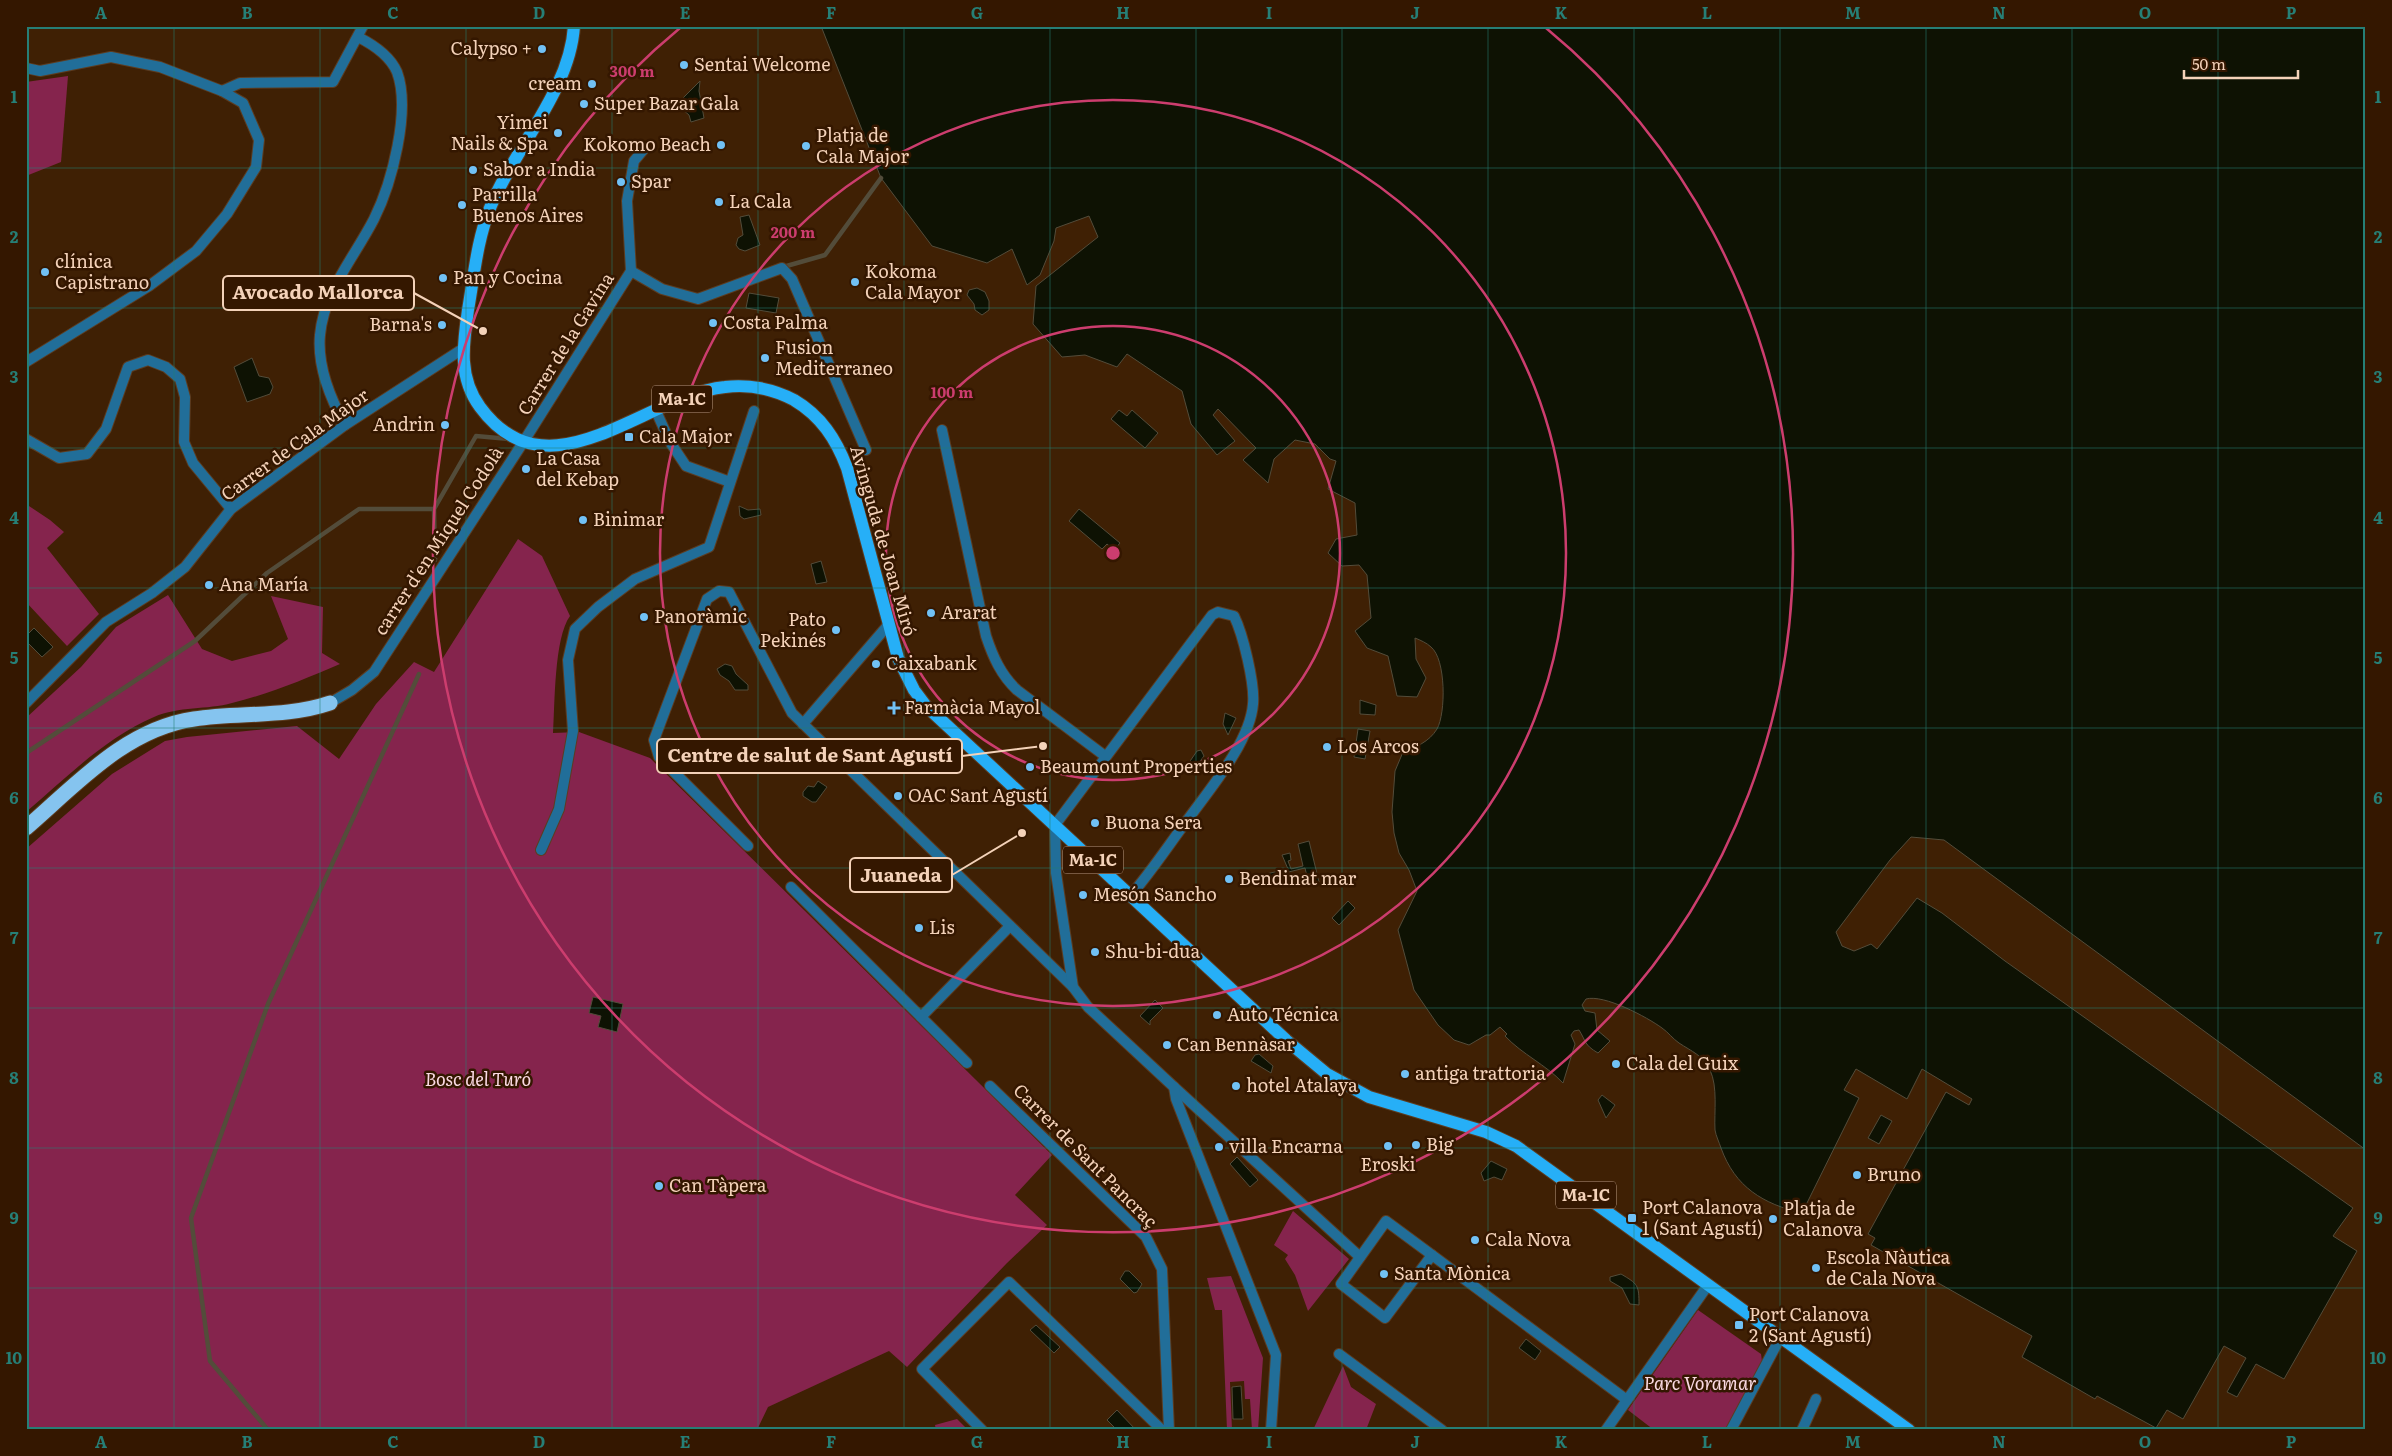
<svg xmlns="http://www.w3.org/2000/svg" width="2392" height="1456" viewBox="0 0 2392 1456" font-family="Literata,serif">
  <rect width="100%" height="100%" fill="#3f2004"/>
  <g fill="#85244d">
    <path d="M68,76l-7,86 -35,14v-94z"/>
    <path d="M26,504l24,16 14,12 -17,16 52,66 -32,32 -41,-44z"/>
    <path d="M518,539l24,17 28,60c-16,22 -15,88 -17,117l26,-1 71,26 402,397 -37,40 32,30 -40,38 -100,104 -18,-16 -121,56 -11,23h-731v-581l86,-75 53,-33 22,-4 110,-11 42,33 37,-55 38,-42 20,10z"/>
    <path d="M168,595l34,54 30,12 39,-10 17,-12 -17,-43 52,11 -1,46 18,11c-35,15 -71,30 -108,39 -25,7 -53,3 -78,14 -49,21 -88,61 -128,95v-94l55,-51 35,-40z"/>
    <path d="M1293,1211l56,48 -41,52 -13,-36 -10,-16 3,-4 -14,-10z"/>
    <path d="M1231,1276l32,82 -5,72h-6l-2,-31h-5l-1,-18 -14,1 2,48h-5l-5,-120h-7l-8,-32z"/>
    <path d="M1698,1310l63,44 1,7 -36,69h-72l-26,-20z"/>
    <path d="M1343,1366l8,21 25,17 -10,26h-53z"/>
    <path d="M957,1419l11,11h-32l-1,-5z"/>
  </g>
  <g fill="#0e1203" stroke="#534c3a">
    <path d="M821,26h1545v1124l-422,-310 -33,-3 -21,23 -54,72 6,14 12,5 17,-7 6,5 40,-51 25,15 63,48 348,247 -20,28 24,15 -73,128 -28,-15 -19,33 -10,-5 19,-34 -22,-12 -41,73 -16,-9 -11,18 -59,-32 -2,3 -73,-42 10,-21 -161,-91 4,-7 -7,-4 78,-142 23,13 3,-6 -50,-30 -15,30 -51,-30 -12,21 15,8 -57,115c-39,-9 -67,-26 -81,-65 -2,-6 -5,-12 -6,-18 -1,-18 3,-43 -5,-60 -6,-14 -19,-19 -31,-27 -6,-4 -11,-11 -17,-15 -15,-11 -58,-34 -76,-29l-4,6 3,6 10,2 2,17 13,11 -12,12c-14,-8 -12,-12 -19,-23l-5,1 -3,4 4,9 -12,39c-18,-19 -40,-28 -58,-47l2,-2 -7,-7 -10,8h-4l-17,10 -15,-5 -16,-15 -24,-35 -16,-60 19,-39 -8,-21 -10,-17 -5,-20 -2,-21 3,-41 8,-19c13,-5 26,-10 34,-23 9,-16 9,-70 -6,-82 -4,-4 -11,-7 -16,-9l1,21 10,19 -9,19 -20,-1 -9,-40 -21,-8 -12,-17 16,-13 -4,-43 -8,-10 -17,1 -14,-13 8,-14 21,-4 -2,-32 -27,-14 8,-28 -6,-2 -15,-15 -20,-4 -21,19 -6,24 -25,-23 13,-12 -38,-39 -5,6 22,26 -18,14 -26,-31 -9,-33 -55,-37 -10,13 -32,-12 -23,2 -29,-33 3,-38 62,-49 -9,-21 -33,12 -2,13 -14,34 -13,10 -15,-36 -25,14 -55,-17 -51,-68z"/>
    <path d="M700,81l-1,10 5,27 -13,4 -2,-7 -7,-6v-10z"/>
    <path d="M749,215l11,30 -15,6 -6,-2 -3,-4 2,-7 5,-3 -3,-18z"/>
    <path d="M977,288l8,4 4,9v9l-7,5 -7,-5 -1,-6 -7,-9 2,-5z"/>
    <path d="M749,293l30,5 -3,15 -30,-5z"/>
    <path d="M252,358l7,18 10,2 4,9 -3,7 -23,8 -13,-35z"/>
    <path d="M1119,410l8,6 5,-6 26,23 -13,15 -34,-29z"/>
    <path d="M739,506l9,4 12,-1 1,6 -17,4 -4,-3z"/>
    <path d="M1079,509l41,34 -6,7 -7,-6 -5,5 -33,-28z"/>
    <path d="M821,561l6,21 -11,2 -5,-20z"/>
    <path d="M34,628l19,19 -11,10 -16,-16v-5z"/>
    <path d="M725,664l7,2 4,8 12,11v5h-13l-6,-9 -9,-6 -3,-6z"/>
    <path d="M1360,700l16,5 -1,10 -15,-1z"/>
    <path d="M1225,713l11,5 -8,17 -5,-11z"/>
    <path d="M1358,729l12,2 -5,28 -11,-2z"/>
    <path d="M1201,750l3,6 -12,16h-4l-2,-5 11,-16z"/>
    <path d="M818,781l9,6 -11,15h-4l-9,-6v-4l5,-6 6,1z"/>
    <path d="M1309,841l10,41 -10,3 -4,-17 -29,7 2,8 -9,3 -3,-12 22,-5 -6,-14 8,-2 1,7 -3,1 3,8 12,-3 -5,-22z"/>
    <path d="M1348,901l7,7 -16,17 -7,-7z"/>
    <path d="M593,997l30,7 -6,28 -19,-5 3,-11 -12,-3z"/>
    <path d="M1155,1000l8,8 -13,13v4l-10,-9z"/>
    <path d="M1259,1054l14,12 -2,7 -20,-12 4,-6z"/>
    <path d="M1602,1095l13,10 -9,13 -8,-18z"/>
    <path d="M1881,1115l11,6 -13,23 -11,-6z"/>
    <path d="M1237,1157l21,23 -8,7 -20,-23z"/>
    <path d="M1491,1161l16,8 -5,11 -8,-3 -10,4 -3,-8z"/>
    <path d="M1125,1271h4l13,13 -5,8 -3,1 -14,-14z"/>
    <path d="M1621,1274c17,10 18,11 18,31l-9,-1 -8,-16 -12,-7v-4z"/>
    <path d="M1036,1325l24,22 -6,6 -24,-23z"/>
    <path d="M1526,1339l15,12 -6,9 -16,-12z"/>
    <path d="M1241,1386l2,33h-10l-1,-32z"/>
    <path d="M1117,1410l19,20h-19l-10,-10z"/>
  </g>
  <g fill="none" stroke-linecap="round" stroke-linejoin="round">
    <g stroke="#534c3a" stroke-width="4.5">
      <path d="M783,267l42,-12 56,-77"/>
      <path d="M434,509l1,51"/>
      <path d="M26,753l169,-112 72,-68 92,-64h75l42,-73 33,3"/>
      <path d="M268,1430l-58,-69 -19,-143 77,-214 151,-330"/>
    </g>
    <defs>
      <g id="minor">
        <path d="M26,68l14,3 71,-14 49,10 62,24 21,12 16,37 -3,27 -29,47 -31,37 -47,35 -123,76"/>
        <path d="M222,91l18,-8 93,-1 30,-56"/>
        <path d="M631,271l31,18 36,10 84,-31 10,11 74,171"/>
        <path d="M656,411l14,31 16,24 44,16"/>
        <path d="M345,425c-15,-27 -28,-58 -25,-90 4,-44 34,-77 54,-116 18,-36 37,-109 23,-147 -7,-16 -25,-28 -39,-35"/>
        <path d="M942,430l44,206c7,21 15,39 31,54l88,66"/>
        <path d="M26,439l33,19 28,-4 19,-25 22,-62 20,-7 18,7 14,12 5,18 -1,45 9,21 38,46"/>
        <path d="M524,441l107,-170 -4,-70 7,-40 10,-12"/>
        <path d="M803,724l86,-100"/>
        <path d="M1055,825l157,-210 6,-3 16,4c9,18 21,68 19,88 -3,39 -45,87 -67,118 -18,24 -35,50 -55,73"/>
        <path d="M748,846l-89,-89 -5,-17 53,-141 12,-8 10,1 63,121 281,274"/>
        <path d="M541,850l18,-41 14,-78 -5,-71 7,-31 23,-22 37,-28 74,-32 45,-136"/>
        <path d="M791,887l176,176"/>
        <path d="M921,1017l89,-91"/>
        <path d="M990,1086l156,151 16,32 7,161"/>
        <path d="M1174,1087l186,170"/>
        <path d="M1386,1221l46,34 -47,63 -44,-34z"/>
        <path d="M1432,1255l195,145"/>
        <path d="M1339,1354l103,76"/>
        <path d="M982,1430l-60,-61 87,-87 153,148"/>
        <path d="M1606,1430l102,-145"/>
        <path d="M1731,1430l49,-92"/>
        <path d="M1802,1430l14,-31"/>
      </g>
      <g id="tertiary">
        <path d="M26,703l80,-81 46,-29 33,-26 46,-58 114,-84 119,-77"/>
        <path d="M330,703l22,-13 22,-18 150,-231"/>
        <path d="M1055,825l1,48 17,114 15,20 86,80 2,12 100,256 -5,75"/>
      </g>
      <path id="primary" d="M574,26c-4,65 -60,122 -84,182 -13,32 -16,68 -22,102 -5,35 -10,67 12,97 69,94 165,-12 245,-20 23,-3 48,2 69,13 27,16 42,39 53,68l51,190 16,32 12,16 360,334 41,34 42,23 117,35 30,14 393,284"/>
      <path id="motorway" d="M26,828c50,-43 99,-99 168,-109 45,-7 92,-1 136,-16"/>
    </defs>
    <use href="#minor" stroke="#5c3c21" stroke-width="12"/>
    <use href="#tertiary" stroke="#5c3c21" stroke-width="12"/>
    <use href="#primary" stroke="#5c3c21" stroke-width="14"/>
    <use href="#motorway" stroke="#5c3c21" stroke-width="17"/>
    <use href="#minor" stroke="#216e99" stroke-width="10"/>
    <use href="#tertiary" stroke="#216e99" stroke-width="10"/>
    <use href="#primary" stroke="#26aff7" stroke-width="12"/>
    <use href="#motorway" stroke="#85c4ef" stroke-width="15"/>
  </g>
  <path fill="none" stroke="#267f76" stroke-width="1" stroke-opacity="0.55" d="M174,26v1404M320,26v1404M466,26v1404M612,26v1404M758,26v1404M904,26v1404M1050,26v1404M1196,26v1404M1342,26v1404M1488,26v1404M1634,26v1404M1780,26v1404M1926,26v1404M2072,26v1404M2218,26v1404M26,168h2340M26,308h2340M26,448h2340M26,588h2340M26,728h2340M26,868h2340M26,1008h2340M26,1148h2340M26,1288h2340"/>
  <g fill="none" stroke="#cc3d6e" stroke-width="2.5">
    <circle cx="1113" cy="553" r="227"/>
    <circle cx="1113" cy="553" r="453"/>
    <path d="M1546 28A680 680 0 1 1 680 28"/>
  </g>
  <g fill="#71c1f5" stroke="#341700" stroke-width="2">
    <circle cx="542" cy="49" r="5"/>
    <circle cx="684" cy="65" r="5"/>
    <circle cx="592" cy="84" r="5"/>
    <circle cx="584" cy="104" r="5"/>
    <circle cx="558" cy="133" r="5"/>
    <circle cx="721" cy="145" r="5"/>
    <circle cx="806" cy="146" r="5"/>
    <circle cx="473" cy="170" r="5"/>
    <circle cx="621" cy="182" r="5"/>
    <circle cx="719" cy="202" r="5"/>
    <circle cx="462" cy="205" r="5"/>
    <circle cx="45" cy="272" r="5"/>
    <circle cx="443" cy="278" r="5"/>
    <circle cx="855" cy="282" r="5"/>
    <circle cx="713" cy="323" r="5"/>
    <circle cx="442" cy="325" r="5"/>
    <circle cx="765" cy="358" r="5"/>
    <circle cx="445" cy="425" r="5"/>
    <rect x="624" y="432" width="10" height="10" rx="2.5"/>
    <circle cx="526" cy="469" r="5"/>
    <circle cx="583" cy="520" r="5"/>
    <circle cx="209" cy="585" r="5"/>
    <circle cx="931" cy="613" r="5"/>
    <circle cx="644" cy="617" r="5"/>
    <circle cx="836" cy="630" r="5"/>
    <circle cx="876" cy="664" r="5"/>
    <path d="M891.5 700.5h5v5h5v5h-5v5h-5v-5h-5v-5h5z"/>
    <circle cx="1327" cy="747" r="5"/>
    <circle cx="1030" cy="767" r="5"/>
    <circle cx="898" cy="796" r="5"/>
    <circle cx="1095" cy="823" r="5"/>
    <circle cx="1229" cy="879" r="5"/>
    <circle cx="1083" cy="895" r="5"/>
    <circle cx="919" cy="928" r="5"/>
    <circle cx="1095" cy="952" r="5"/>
    <circle cx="1217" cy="1015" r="5"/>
    <circle cx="1167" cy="1045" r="5"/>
    <circle cx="1616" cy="1064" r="5"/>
    <circle cx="1405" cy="1074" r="5"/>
    <circle cx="1236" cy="1086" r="5"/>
    <circle cx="1416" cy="1145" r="5"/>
    <circle cx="1388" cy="1146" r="5"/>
    <circle cx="1219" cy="1147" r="5"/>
    <circle cx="1857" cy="1175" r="5"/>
    <circle cx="659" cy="1186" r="5"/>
    <rect x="1627" y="1213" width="10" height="10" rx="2.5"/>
    <circle cx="1773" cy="1219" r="5"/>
    <circle cx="1475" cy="1240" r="5"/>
    <circle cx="1816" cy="1268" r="5"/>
    <circle cx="1384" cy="1274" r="5"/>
    <rect x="1734" y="1320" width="10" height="10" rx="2.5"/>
  </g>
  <g text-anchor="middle" stroke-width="5" stroke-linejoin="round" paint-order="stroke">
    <g fill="#341700" stroke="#ba9a82" stroke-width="1">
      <rect x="652" y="385.5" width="60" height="27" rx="4"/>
      <rect x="1063" y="846.5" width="60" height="27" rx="4"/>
      <rect x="1556" y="1181.5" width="60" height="27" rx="4"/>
    </g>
    <g font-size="16" font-weight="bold" fill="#f4d2b9">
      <text x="682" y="405">Ma-1C</text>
      <text x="1093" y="866">Ma-1C</text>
      <text x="1586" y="1201">Ma-1C</text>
    </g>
    <g font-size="18" fill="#f4d2b9" stroke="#341700" text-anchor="start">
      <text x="532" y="55" text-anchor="end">Calypso +</text>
      <text x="694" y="71">Sentai Welcome</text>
      <text x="582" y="90" text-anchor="end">cream</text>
      <text x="594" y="110">Super Bazar Gala</text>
      <text x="548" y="129" text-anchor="end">Yimei<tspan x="548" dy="21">Nails &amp; Spa</tspan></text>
      <text x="816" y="142">Platja de<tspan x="816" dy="21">Cala Major</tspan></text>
      <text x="711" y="151" text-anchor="end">Kokomo Beach</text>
      <text x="483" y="176">Sabor a India</text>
      <text x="631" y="188">Spar</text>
      <text x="472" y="201">Parrilla<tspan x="472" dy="21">Buenos Aires</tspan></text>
      <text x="729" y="208">La Cala</text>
      <text x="55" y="268">clínica<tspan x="55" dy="21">Capistrano</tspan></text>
      <text x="865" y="278">Kokoma<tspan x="865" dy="21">Cala Mayor</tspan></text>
      <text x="453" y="284">Pan y Cocina</text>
      <text x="723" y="329">Costa Palma</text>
      <text x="432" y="331" text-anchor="end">Barna's</text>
      <text x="775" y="354">Fusion<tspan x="775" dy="21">Mediterraneo</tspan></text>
      <text x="435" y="431" text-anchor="end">Andrin</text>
      <text x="639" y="443">Cala Major</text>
      <text x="536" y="465">La Casa<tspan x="536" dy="21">del Kebap</tspan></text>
      <text x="593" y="526">Binimar</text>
      <text x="219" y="591">Ana María</text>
      <text x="941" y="619">Ararat</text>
      <text x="654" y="623">Panoràmic</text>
      <text x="826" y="626" text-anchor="end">Pato<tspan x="826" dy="21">Pekinés</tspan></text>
      <text x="886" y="670">Caixabank</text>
      <text x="904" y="714">Farmàcia Mayol</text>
      <text x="1337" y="753">Los Arcos</text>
      <text x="1040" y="773">Beaumount Properties</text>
      <text x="908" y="802">OAC Sant Agustí</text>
      <text x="1105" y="829">Buona Sera</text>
      <text x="1239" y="885">Bendinat mar</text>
      <text x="1093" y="901">Mesón Sancho</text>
      <text x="929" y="934">Lis</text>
      <text x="1105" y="958">Shu-bi-dua</text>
      <text x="1227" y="1021">Auto Técnica</text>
      <text x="1177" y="1051">Can Bennàsar</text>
      <text x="1626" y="1070">Cala del Guix</text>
      <text x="1415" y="1080">antiga trattoria</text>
      <text x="1246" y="1092">hotel Atalaya</text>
      <text x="1426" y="1151">Big</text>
      <text x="1229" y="1153">villa Encarna</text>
      <text x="1388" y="1171" text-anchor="middle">Eroski</text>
      <text x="1867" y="1181">Bruno</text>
      <text x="669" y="1192">Can Tàpera</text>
      <text x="1642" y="1214">Port Calanova<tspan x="1642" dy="21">1 (Sant Agustí)</tspan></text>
      <text x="1783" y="1215">Platja de<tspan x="1783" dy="21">Calanova</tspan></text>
      <text x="1485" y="1246">Cala Nova</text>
      <text x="1826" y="1264">Escola Nàutica<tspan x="1826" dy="21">de Cala Nova</tspan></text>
      <text x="1394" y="1280">Santa Mònica</text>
      <text x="1749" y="1321">Port Calanova<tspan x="1749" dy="21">2 (Sant Agustí)</tspan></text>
    </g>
    <g font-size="18" fill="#f4d2b9" stroke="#341700">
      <text transform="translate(566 344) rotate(-58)" y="6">Carrer de la Gavina</text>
      <text transform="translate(295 445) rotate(-36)" y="6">Carrer de Cala Major</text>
      <text transform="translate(439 541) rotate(-57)" y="6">carrer d'en Miquel Codolà</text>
      <text transform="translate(883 541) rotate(74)" y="6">Avinguda de Joan Miró</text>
      <text transform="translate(1085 1156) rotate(45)" y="6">Carrer de Sant Pancraç</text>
    </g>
    <g font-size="18" font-style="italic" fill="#fbdae3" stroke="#341700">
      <text x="478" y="1086">Bosc del Turó</text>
      <text x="1700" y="1390">Parc Voramar</text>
    </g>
  </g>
  <circle cx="1113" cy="553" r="8" fill="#cc3d6e" stroke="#341700" stroke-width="2.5"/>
  <g font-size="15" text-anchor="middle" font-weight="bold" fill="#cc3d6e" stroke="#341700" stroke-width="5" stroke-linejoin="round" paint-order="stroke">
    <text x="632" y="77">300 m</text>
    <text x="793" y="238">200 m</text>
    <text x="952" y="398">100 m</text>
  </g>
  <path fill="none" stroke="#f4d2b9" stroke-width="2" d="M483 331L414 293M1043 746L962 756M1022 833L952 875"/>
  <g fill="#f4d2b9" stroke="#341700" stroke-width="2">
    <circle cx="483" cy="331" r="5"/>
    <circle cx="1043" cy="746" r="5"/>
    <circle cx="1022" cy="833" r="5"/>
  </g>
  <g fill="#341700" stroke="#f4d2b9" stroke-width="2">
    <rect x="223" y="276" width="191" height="34" rx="5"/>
    <rect x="657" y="739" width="305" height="34" rx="5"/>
    <rect x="850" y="858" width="102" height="34" rx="5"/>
  </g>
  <g font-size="19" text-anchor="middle" font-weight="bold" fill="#f4d2b9">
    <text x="318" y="299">Avocado Mallorca</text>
    <text x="810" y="762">Centre de salut de Sant Agustí</text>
    <text x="901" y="882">Juaneda</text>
  </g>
  <rect width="2392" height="1456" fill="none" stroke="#341700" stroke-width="55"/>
  <path d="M2184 70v8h114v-8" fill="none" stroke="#f4d2b9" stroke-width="2.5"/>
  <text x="2192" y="70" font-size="15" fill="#f4d2b9" stroke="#341700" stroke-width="4" paint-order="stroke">50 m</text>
  <rect x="28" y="28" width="2336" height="1400" fill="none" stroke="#267f76" stroke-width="2"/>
  <g font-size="16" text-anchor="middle" font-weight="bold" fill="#267f76">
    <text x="101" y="19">A</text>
    <text x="247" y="19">B</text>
    <text x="393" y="19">C</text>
    <text x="539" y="19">D</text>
    <text x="685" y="19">E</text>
    <text x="831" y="19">F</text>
    <text x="977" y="19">G</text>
    <text x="1123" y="19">H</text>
    <text x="1269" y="19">I</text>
    <text x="1415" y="19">J</text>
    <text x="1561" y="19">K</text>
    <text x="1707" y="19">L</text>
    <text x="1853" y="19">M</text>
    <text x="1999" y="19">N</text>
    <text x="2145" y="19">O</text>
    <text x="2291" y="19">P</text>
    <text x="14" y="103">1</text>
    <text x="2378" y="103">1</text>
    <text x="14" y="243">2</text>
    <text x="2378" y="243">2</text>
    <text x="14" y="383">3</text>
    <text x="2378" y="383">3</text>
    <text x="14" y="524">4</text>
    <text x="2378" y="524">4</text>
    <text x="14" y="664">5</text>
    <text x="2378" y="664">5</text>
    <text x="14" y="804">6</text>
    <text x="2378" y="804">6</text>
    <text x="14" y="944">7</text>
    <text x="2378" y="944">7</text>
    <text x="14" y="1084">8</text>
    <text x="2378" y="1084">8</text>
    <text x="14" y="1224">9</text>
    <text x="2378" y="1224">9</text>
    <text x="14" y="1364">10</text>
    <text x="2378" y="1364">10</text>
    <text x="101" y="1448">A</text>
    <text x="247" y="1448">B</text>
    <text x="393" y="1448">C</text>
    <text x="539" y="1448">D</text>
    <text x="685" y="1448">E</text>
    <text x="831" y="1448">F</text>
    <text x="977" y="1448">G</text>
    <text x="1123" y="1448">H</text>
    <text x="1269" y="1448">I</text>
    <text x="1415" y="1448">J</text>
    <text x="1561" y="1448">K</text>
    <text x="1707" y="1448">L</text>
    <text x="1853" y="1448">M</text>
    <text x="1999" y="1448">N</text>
    <text x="2145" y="1448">O</text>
    <text x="2291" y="1448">P</text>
  </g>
</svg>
